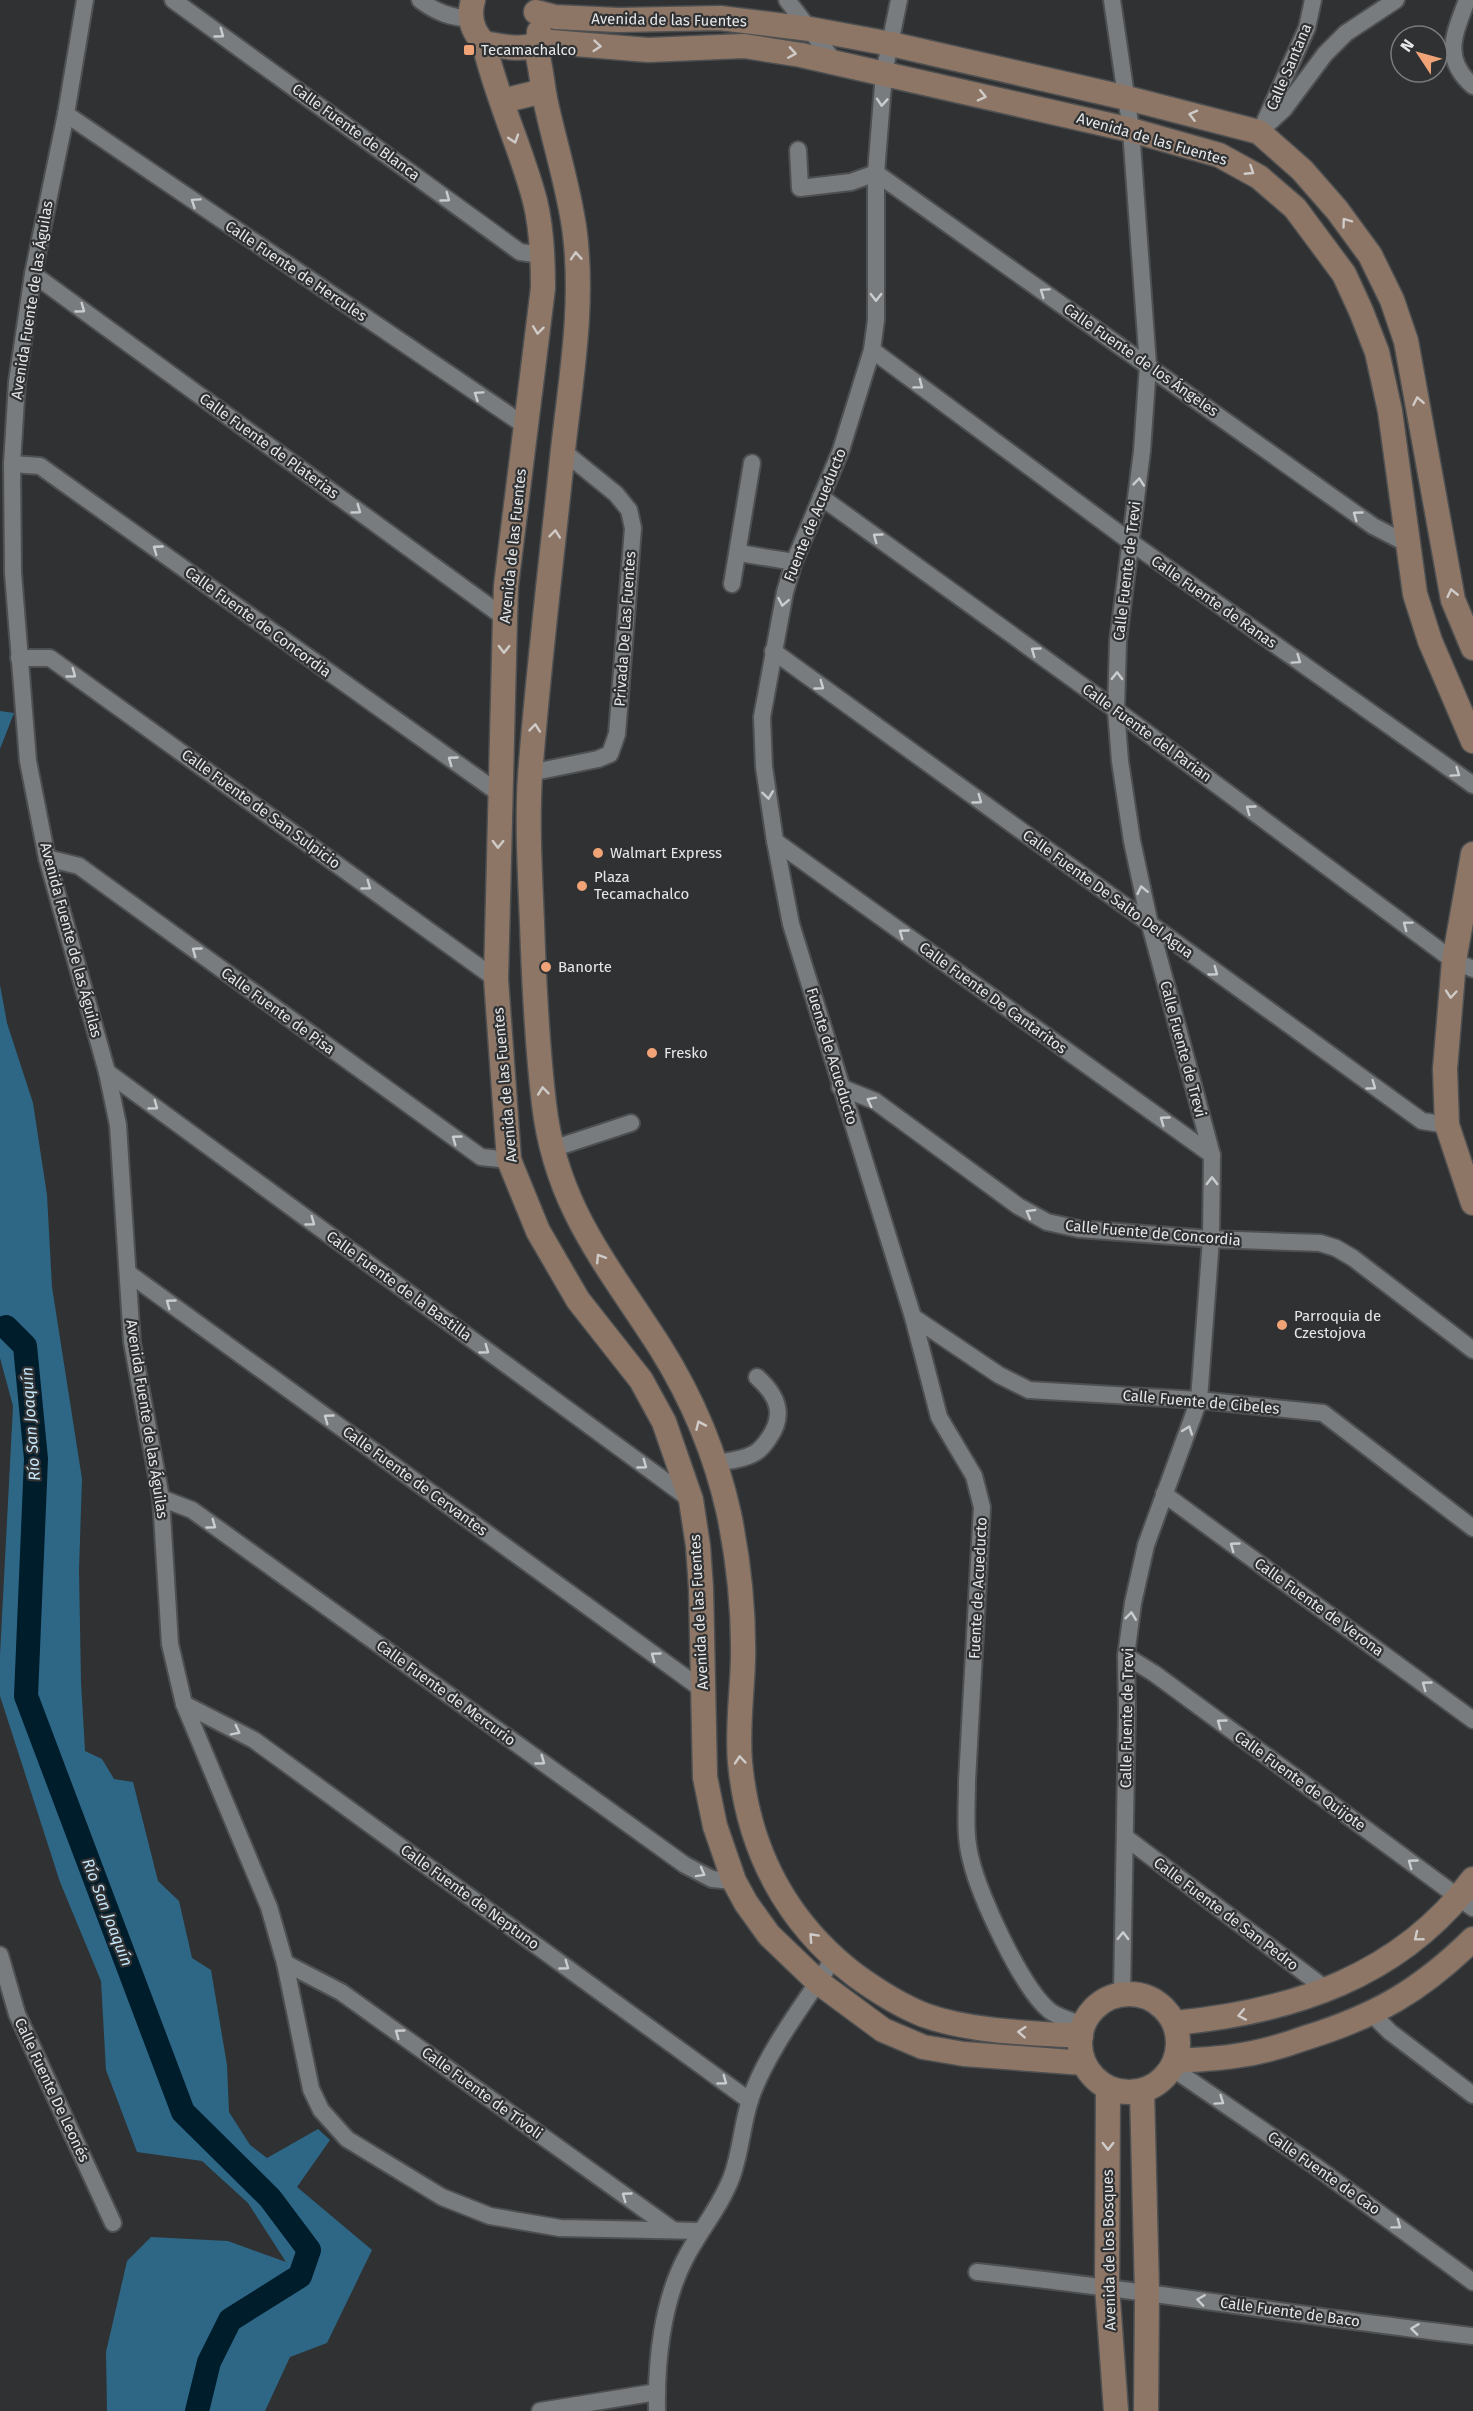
<svg xmlns="http://www.w3.org/2000/svg" width="1473" height="2411" viewBox="0 0 1473 2411" font-family="'Fira Sans',sans-serif">
  <rect width="100%" height="100%" fill="#2f3133"/>
  <g fill="#2e6785">
    <path d="M0,711l14,2 -14,36z"/>
    <path d="M0,985l7,38 26,80 14,92 5,92 30,192 -3,91 2,112 4,69 17,8 12,20 19,3 25,99 21,20 13,57 19,12 16,95 2,47 21,33 17,13 51,-29 12,11 -33,47 75,63 -45,93 -37,14 -25,54h-158l-1,-59 21,-91 24,-24 77,4 58,21 -38,-59 -46,-42 -65,-9 -31,-82 -5,-89 -41,-99 -60,-186v-41l13,-249 -13,-48z"/>
  </g>
  <g fill="none" stroke-linecap="round" stroke-linejoin="round">
    <path stroke="#001d2c" stroke-width="24" d="M6,1327l19,19 11,113 -10,237 157,416 87,86 39,52 -9,26 -70,44 -21,42 -12,49"/>
    <defs>
      <g id="street">
        <path d="M85,0l-19,114 -33,160 -16,108 -5,82 1,109 15,188 19,97 60,214 11,53 14,217 29,156 9,146 14,60 85,203 16,56 26,126 10,21 26,29 95,58 48,19 70,12 140,3"/>
        <path d="M173,0l347,252 22,3"/>
        <path d="M420,0c17,13 30,17 51,19"/>
        <path d="M787,0l47,61"/>
        <path d="M899,0l-15,73 -8,100v147l-4,30 -31,100 -47,112 -9,30 -23,125 2,50 11,74 16,83 122,393 26,100 35,59 8,31 -15,274c0,26 -3,54 4,79 8,35 51,129 79,151 9,7 23,10 34,14"/>
        <path d="M1112,0l19,130 17,235 -6,86 -24,190 -2,69 4,51 12,80 18,84 62,230 -1,84 -12,161 -53,145 -13,58 -7,53 1,54 -5,285"/>
        <path d="M1467,0c-12,33 -26,58 6,86"/>
        <path d="M66,114l461,313"/>
        <path d="M1265,121l42,-93 6,-28"/>
        <path d="M1259,132l25,-23 41,-55 21,-21 50,-33"/>
        <path d="M798,150l2,38 51,-6 25,-9 497,353 35,18"/>
        <path d="M33,274l472,344"/>
        <path d="M872,350l260,193 341,242"/>
        <path d="M12,464l28,2 460,328"/>
        <path d="M821,497l295,213 338,251 19,8"/>
        <path d="M739,553l55,9"/>
        <path d="M732,584l20,-121"/>
        <path d="M773,651l649,470 25,4"/>
        <path d="M19,658h31l446,321"/>
        <path d="M530,773l68,-14 12,-5 7,-20 16,-206 -4,-18 -13,-16 -53,-43"/>
        <path d="M775,841l437,314"/>
        <path d="M47,858l32,8 402,291 28,3"/>
        <path d="M107,1072l584,428"/>
        <path d="M840,1087l35,14 143,105 29,16 32,7 132,10 109,4 16,5 17,10 120,92"/>
        <path d="M552,1149l79,-26"/>
        <path d="M128,1273l575,417"/>
        <path d="M913,1317l86,58 30,15 170,10 124,13 150,115"/>
        <path d="M716,1463c12,-2 26,-3 37,-9 7,-3 12,-10 16,-16 17,-24 8,-43 -12,-61"/>
        <path d="M1164,1494l309,226"/>
        <path d="M161,1498l31,12 493,355 27,14 22,2"/>
        <path d="M1126,1656l29,18 318,234"/>
        <path d="M184,1704l70,36 496,361"/>
        <path d="M1125,1837l202,153"/>
        <path d="M0,1955l17,59 96,209"/>
        <path d="M285,1963l56,29 332,238"/>
        <path d="M1372,2014l18,18 83,63"/>
        <path d="M1172,2068l143,98 158,116"/>
        <path d="M977,2272c166,18 330,45 496,64"/>
        <path d="M540,2411l117,-19"/>
        <path d="M657,2411c-1,-49 5,-108 28,-152 15,-29 36,-53 47,-83 9,-25 10,-51 18,-76 16,-48 56,-99 84,-142"/>
      </g>
      <g id="secondary">
        <path d="M473,0c-5,17 -1,31 11,43 16,3 43,10 55,-2v-9"/>
        <path d="M536,12l19,5 63,3 102,-2 90,11 81,15 236,54 132,34 43,38 35,40 33,45 22,45 14,41 47,259 20,48"/>
        <path d="M539,41l109,9 96,-4 57,9 330,75 88,25 40,22 36,31 49,66 17,37 16,41 13,59 25,183 15,47 43,100"/>
        <path d="M484,43c12,54 37,104 51,158 7,28 8,58 8,87l-37,298 -1,32 -9,361 13,181 29,71 40,69 63,80 23,42 27,78 7,46 3,42 4,189 10,49 19,55 12,22 23,32 49,47 65,48 40,17 41,7 120,9"/>
        <path d="M535,45c7,22 7,45 13,67 9,40 22,81 27,122 9,76 -5,149 -13,225 -11,106 -24,211 -32,317 -3,48 0,98 2,147 2,61 5,121 12,181 12,103 63,160 116,243 32,51 56,108 69,167 10,49 15,97 14,146 -1,35 -6,68 -3,102 8,87 46,160 115,213 22,16 44,30 69,40 46,17 108,18 157,21"/>
        <path d="M502,101l41,-10"/>
        <path d="M1473,854l-19,107 -9,108 2,56 26,78"/>
        <circle cx="1129" cy="2043" r="49"/>
        <path d="M1175,2023c116,-11 225,-46 298,-144"/>
        <path d="M1175,2061c20,-1 40,-2 60,-5 23,-3 48,-10 70,-18 71,-22 115,-47 168,-99"/>
        <path d="M1108,2088l-1,198 9,125"/>
        <path d="M1142,2091l5,201 -1,119"/>
      </g>
    </defs>
    <use href="#street" stroke="#4d4f50" stroke-width="20"/>
    <use href="#secondary" stroke="#4d4f50" stroke-width="27"/>
    <use href="#street" stroke="#797c7e" stroke-width="16"/>
    <use href="#secondary" stroke="#8e7666" stroke-width="24"/>
  </g>
  <defs><path id="oneway-chevron" d="M-2-3.5L2.5 0L-2 3.5" fill="none" stroke-width="1.6" stroke-linecap="round" stroke-linejoin="round" transform="scale(1.5)"/></defs>
  <g stroke="#caccce">
    <use href="#oneway-chevron" transform="translate(220 34) rotate(36)"/>
    <use href="#oneway-chevron" transform="translate(882 102) rotate(94)"/>
    <use href="#oneway-chevron" transform="translate(446 198) rotate(36)"/>
    <use href="#oneway-chevron" transform="translate(195 202) rotate(-146)"/>
    <use href="#oneway-chevron" transform="translate(1044 292) rotate(-145)"/>
    <use href="#oneway-chevron" transform="translate(876 297) rotate(90)"/>
    <use href="#oneway-chevron" transform="translate(81 309) rotate(36)"/>
    <use href="#oneway-chevron" transform="translate(919 385) rotate(37)"/>
    <use href="#oneway-chevron" transform="translate(478 395) rotate(-146)"/>
    <use href="#oneway-chevron" transform="translate(1139 482) rotate(-84)"/>
    <use href="#oneway-chevron" transform="translate(357 510) rotate(36)"/>
    <use href="#oneway-chevron" transform="translate(1357 515) rotate(-144)"/>
    <use href="#oneway-chevron" transform="translate(877 537) rotate(-144)"/>
    <use href="#oneway-chevron" transform="translate(157 549) rotate(-144)"/>
    <use href="#oneway-chevron" transform="translate(783 602) rotate(101)"/>
    <use href="#oneway-chevron" transform="translate(1035 651) rotate(-144)"/>
    <use href="#oneway-chevron" transform="translate(1297 660) rotate(35)"/>
    <use href="#oneway-chevron" transform="translate(72 674) rotate(36)"/>
    <use href="#oneway-chevron" transform="translate(1117 676) rotate(-89)"/>
    <use href="#oneway-chevron" transform="translate(820 686) rotate(36)"/>
    <use href="#oneway-chevron" transform="translate(452 760) rotate(-144)"/>
    <use href="#oneway-chevron" transform="translate(1456 773) rotate(35)"/>
    <use href="#oneway-chevron" transform="translate(768 795) rotate(82)"/>
    <use href="#oneway-chevron" transform="translate(978 800) rotate(36)"/>
    <use href="#oneway-chevron" transform="translate(1250 809) rotate(-144)"/>
    <use href="#oneway-chevron" transform="translate(367 886) rotate(36)"/>
    <use href="#oneway-chevron" transform="translate(1142 890) rotate(-102)"/>
    <use href="#oneway-chevron" transform="translate(1407 925) rotate(-143)"/>
    <use href="#oneway-chevron" transform="translate(903 933) rotate(-144)"/>
    <use href="#oneway-chevron" transform="translate(196 951) rotate(-144)"/>
    <use href="#oneway-chevron" transform="translate(1214 972) rotate(36)"/>
    <use href="#oneway-chevron" transform="translate(1372 1086) rotate(36)"/>
    <use href="#oneway-chevron" transform="translate(871 1101) rotate(-153)"/>
    <use href="#oneway-chevron" transform="translate(154 1106) rotate(36)"/>
    <use href="#oneway-chevron" transform="translate(1164 1120) rotate(-144)"/>
    <use href="#oneway-chevron" transform="translate(456 1139) rotate(-144)"/>
    <use href="#oneway-chevron" transform="translate(1212 1181) rotate(-90)"/>
    <use href="#oneway-chevron" transform="translate(1030 1213) rotate(-150)"/>
    <use href="#oneway-chevron" transform="translate(311 1222) rotate(36)"/>
    <use href="#oneway-chevron" transform="translate(170 1303) rotate(-144)"/>
    <use href="#oneway-chevron" transform="translate(485 1350) rotate(36)"/>
    <use href="#oneway-chevron" transform="translate(328 1418) rotate(-144)"/>
    <use href="#oneway-chevron" transform="translate(1188 1430) rotate(-70)"/>
    <use href="#oneway-chevron" transform="translate(643 1465) rotate(36)"/>
    <use href="#oneway-chevron" transform="translate(212 1525) rotate(36)"/>
    <use href="#oneway-chevron" transform="translate(1234 1546) rotate(-144)"/>
    <use href="#oneway-chevron" transform="translate(1131 1616) rotate(-83)"/>
    <use href="#oneway-chevron" transform="translate(655 1656) rotate(-144)"/>
    <use href="#oneway-chevron" transform="translate(1426 1685) rotate(-144)"/>
    <use href="#oneway-chevron" transform="translate(1221 1723) rotate(-144)"/>
    <use href="#oneway-chevron" transform="translate(236 1731) rotate(27)"/>
    <use href="#oneway-chevron" transform="translate(541 1761) rotate(36)"/>
    <use href="#oneway-chevron" transform="translate(1412 1863) rotate(-144)"/>
    <use href="#oneway-chevron" transform="translate(701 1873) rotate(29)"/>
    <use href="#oneway-chevron" transform="translate(1123 1936) rotate(-89)"/>
    <use href="#oneway-chevron" transform="translate(565 1966) rotate(36)"/>
    <use href="#oneway-chevron" transform="translate(399 2033) rotate(-144)"/>
    <use href="#oneway-chevron" transform="translate(723 2081) rotate(36)"/>
    <use href="#oneway-chevron" transform="translate(1220 2101) rotate(35)"/>
    <use href="#oneway-chevron" transform="translate(626 2196) rotate(-144)"/>
    <use href="#oneway-chevron" transform="translate(1397 2225) rotate(37)"/>
    <use href="#oneway-chevron" transform="translate(1201 2300) rotate(-172)"/>
    <use href="#oneway-chevron" transform="translate(1415 2329) rotate(-173)"/>
  </g>
  <g stroke="#cfcbc8">
    <use href="#oneway-chevron" transform="translate(597 46) rotate(5)"/>
    <use href="#oneway-chevron" transform="translate(792 53) rotate(9)"/>
    <use href="#oneway-chevron" transform="translate(982 96) rotate(13)"/>
    <use href="#oneway-chevron" transform="translate(1193 115) rotate(-166)"/>
    <use href="#oneway-chevron" transform="translate(514 139) rotate(72)"/>
    <use href="#oneway-chevron" transform="translate(1250 171) rotate(33)"/>
    <use href="#oneway-chevron" transform="translate(1346 222) rotate(-126)"/>
    <use href="#oneway-chevron" transform="translate(576 256) rotate(-94)"/>
    <use href="#oneway-chevron" transform="translate(538 330) rotate(97)"/>
    <use href="#oneway-chevron" transform="translate(1418 401) rotate(-101)"/>
    <use href="#oneway-chevron" transform="translate(555 534) rotate(-84)"/>
    <use href="#oneway-chevron" transform="translate(1452 593) rotate(-103)"/>
    <use href="#oneway-chevron" transform="translate(504 649) rotate(91)"/>
    <use href="#oneway-chevron" transform="translate(535 728) rotate(-84)"/>
    <use href="#oneway-chevron" transform="translate(498 844) rotate(91)"/>
    <use href="#oneway-chevron" transform="translate(1451 994) rotate(95)"/>
    <use href="#oneway-chevron" transform="translate(543 1091) rotate(-96)"/>
    <use href="#oneway-chevron" transform="translate(600 1258) rotate(-122)"/>
    <use href="#oneway-chevron" transform="translate(700 1425) rotate(-114)"/>
    <use href="#oneway-chevron" transform="translate(740 1760) rotate(-95)"/>
    <use href="#oneway-chevron" transform="translate(813 1937) rotate(-133)"/>
    <use href="#oneway-chevron" transform="translate(1418 1937) rotate(141)"/>
    <use href="#oneway-chevron" transform="translate(1242 2015) rotate(169)"/>
    <use href="#oneway-chevron" transform="translate(1022 2032) rotate(-176)"/>
    <use href="#oneway-chevron" transform="translate(1108 2146) rotate(91)"/>
  </g>
  <g fill="#efa377" stroke="#2f3133" stroke-width="2">
    <rect x="463" y="44" width="12" height="12" rx="3"/>
    <circle cx="598" cy="853" r="6"/>
    <circle cx="582" cy="886" r="6"/>
    <circle cx="546" cy="967" r="6"/>
    <circle cx="652" cy="1053" r="6"/>
    <circle cx="1282" cy="1325" r="6"/>
  </g>
  <g text-anchor="middle" stroke-width="4.5" stroke-linejoin="round" paint-order="stroke">
    <g font-size="15" fill="#e5e7e8" stroke="#2f3133">
      <text transform="translate(669 20) rotate(1)" y="5">Avenida de las Fuentes</text>
      <text transform="translate(1289 67) rotate(-67)" y="5">Calle Santana</text>
      <text transform="translate(356 132) rotate(36)" y="5">Calle Fuente de Blanca</text>
      <text transform="translate(1152 139) rotate(16)" y="5">Avenida de las Fuentes</text>
      <text transform="translate(296 271) rotate(34)" y="5">Calle Fuente de Hercules</text>
      <text transform="translate(32 300) rotate(-81)" y="5">Avenida Fuente de las Águilas</text>
      <text transform="translate(1141 360) rotate(35)" y="5">Calle Fuente de los Ángeles</text>
      <text transform="translate(269 446) rotate(36)" y="5">Calle Fuente de Platerias</text>
      <text transform="translate(815 515) rotate(-68)" y="5">Fuente de Acueducto</text>
      <text transform="translate(513 546) rotate(-84)" y="5">Avenida de las Fuentes</text>
      <text transform="translate(1127 571) rotate(-83)" y="5">Calle Fuente de Trevi</text>
      <text transform="translate(1214 602) rotate(35)" y="5">Calle Fuente de Ranas</text>
      <text transform="translate(258 622) rotate(36)" y="5">Calle Fuente de Concordia</text>
      <text transform="translate(625 629) rotate(-86)" y="5">Privada De Las Fuentes</text>
      <text transform="translate(1147 733) rotate(36)" y="5">Calle Fuente del Parian</text>
      <text transform="translate(261 809) rotate(36)" y="5">Calle Fuente de San Sulpicio</text>
      <text transform="translate(1108 894) rotate(36)" y="5">Calle Fuente De Salto Del Agua</text>
      <text transform="translate(71 940) rotate(75)" y="5">Avenida Fuente de las Águilas</text>
      <text transform="translate(993 998) rotate(36)" y="5">Calle Fuente De Cantaritos</text>
      <text transform="translate(278 1011) rotate(36)" y="5">Calle Fuente de Pisa</text>
      <text transform="translate(1183 1049) rotate(75)" y="5">Calle Fuente de Trevi</text>
      <text transform="translate(832 1056) rotate(73)" y="5">Fuente de Acueducto</text>
      <text transform="translate(505 1085) rotate(-95)" y="5">Avenida de las Fuentes</text>
      <text transform="translate(1153 1233) rotate(5)" y="5">Calle Fuente de Concordia</text>
      <text transform="translate(399 1286) rotate(36)" y="5">Calle Fuente de la Bastilla</text>
      <text transform="translate(1201 1402) rotate(5)" y="5">Calle Fuente de Cibeles</text>
      <text transform="translate(147 1419) rotate(81)" y="5">Avenida Fuente de las Águilas</text>
      <text transform="translate(415 1481) rotate(36)" y="5">Calle Fuente de Cervantes</text>
      <text transform="translate(978 1588) rotate(-87)" y="5">Fuente de Acueducto</text>
      <text transform="translate(1319 1607) rotate(36)" y="5">Calle Fuente de Verona</text>
      <text transform="translate(699 1612) rotate(-93)" y="5">Avenida de las Fuentes</text>
      <text transform="translate(446 1693) rotate(36)" y="5">Calle Fuente de Mercurio</text>
      <text transform="translate(1127 1718) rotate(-89)" y="5">Calle Fuente de Trevi</text>
      <text transform="translate(1300 1781) rotate(36)" y="5">Calle Fuente de Quijote</text>
      <text transform="translate(470 1897) rotate(36)" y="5">Calle Fuente de Neptuno</text>
      <text transform="translate(1226 1914) rotate(37)" y="5">Calle Fuente de San Pedro</text>
      <text transform="translate(52 2090) rotate(65)" y="5">Calle Fuente De Leonés</text>
      <text transform="translate(482 2093) rotate(36)" y="5">Calle Fuente de Tívoli</text>
      <text transform="translate(1324 2173) rotate(35)" y="5">Calle Fuente de Cao</text>
      <text transform="translate(1109 2250) rotate(-91)" y="5">Avenida de los Bosques</text>
      <text transform="translate(1290 2312) rotate(8)" y="5">Calle Fuente de Baco</text>
    </g>
    <g font-size="15" fill="#e5e7e8" stroke="#2f3133" text-anchor="start">
      <text x="481" y="55">Tecamachalco</text>
      <text x="610" y="858">Walmart Express</text>
      <text x="594" y="882">Plaza<tspan x="594" dy="17">Tecamachalco</tspan></text>
      <text x="558" y="972">Banorte</text>
      <text x="664" y="1058">Fresko</text>
      <text x="1294" y="1321">Parroquia de<tspan x="1294" dy="17">Czestojova</tspan></text>
    </g>
    <g font-size="16" font-style="italic" fill="#c5e5f9" stroke="#2f3133">
      <text transform="translate(30 1424) rotate(-94)" y="6">Río San Joaquín</text>
      <text transform="translate(108 1912) rotate(69)" y="6">Río San Joaquín</text>
    </g>
  </g>
  <g transform="translate(1419 54) rotate(306)"><circle r="28" fill="#2f3133" stroke="#787a7b" stroke-width="1.5"/>
  <path d="M0-4.5L10 22L0 15L-10 22Z" fill="#efa377"/>
  <text y="-9" font-size="16" font-weight="bold" text-anchor="middle" fill="#e5e7e8">N</text>
  </g>
</svg>
